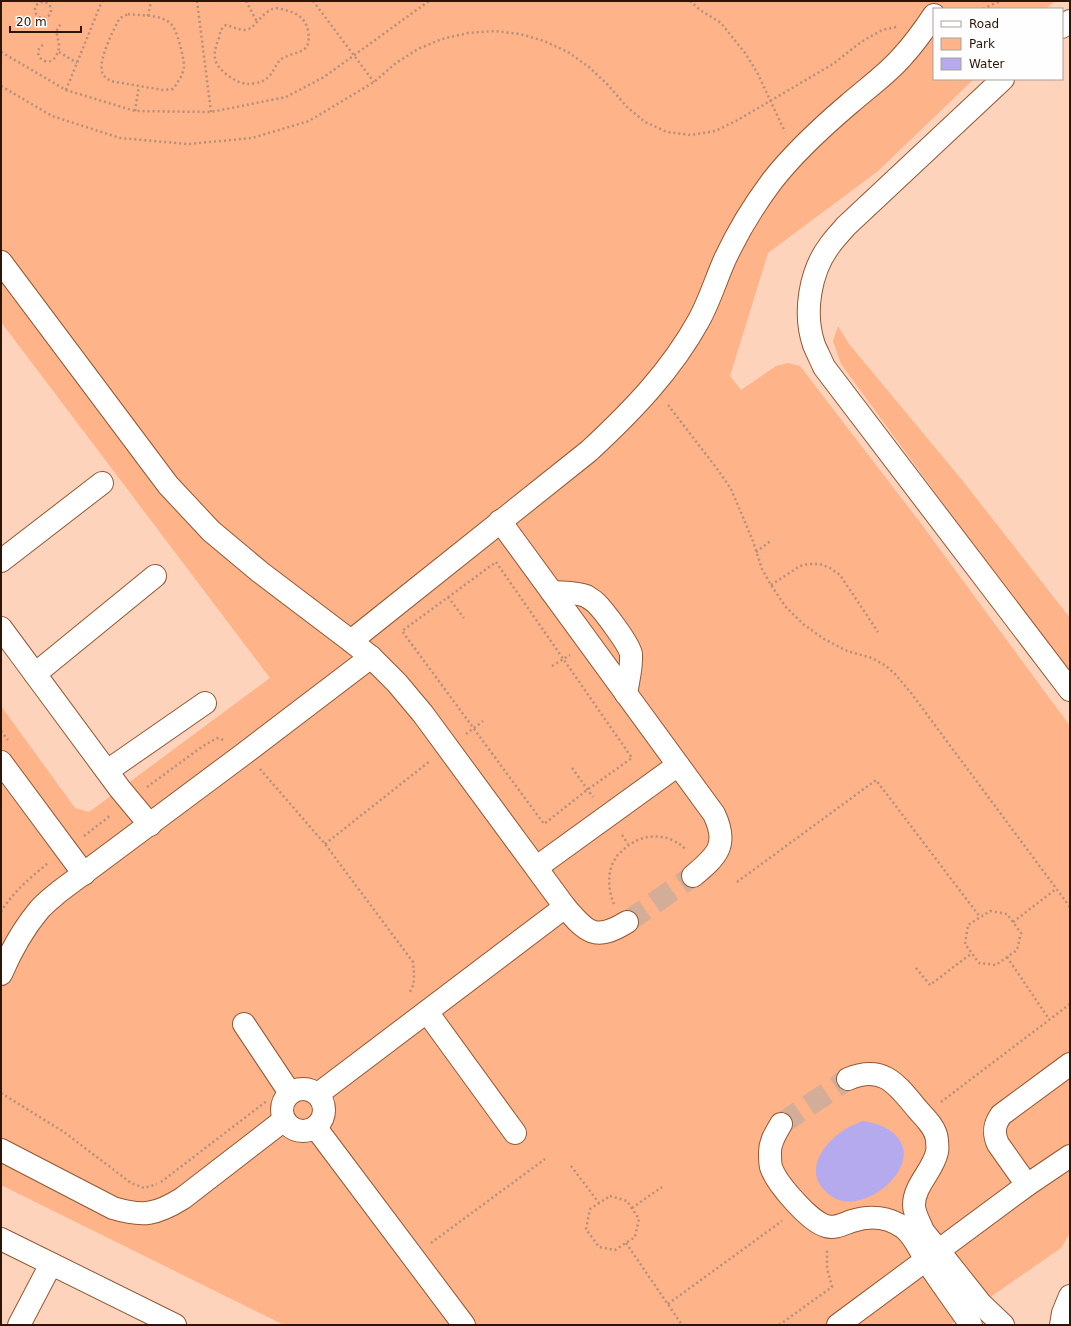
<svg xmlns="http://www.w3.org/2000/svg" width="1071" height="1326" viewBox="0 0 1071 1326" font-family="'DejaVu Sans',sans-serif">
  <rect width="100%" height="100%" fill="#fdd3bb"/>
  <g fill="#feb389">
    <path d="M1,1h1054l-9,8h-112v70h40l-96,92 -110,82 -38,123 11,14 35,-24 12,-3 12,3 122,159 148,201v507l-9,15 -111,77h-666l-283,-140v-479l74,102 14,4 181,-134 -269,-356z"/>
    <path d="M838,326l11,18 113,136 108,138v59l-229,-313 -8,-23z"/>
  </g>
  <path fill="#b4aaed" d="M863,1121c7,1 14,3 21,6 55,28 -19,94 -53,69 -31,-23 -8,-53 16,-68 5,-3 11,-5 16,-7z"/>
  <g fill="none" stroke-linecap="round" stroke-linejoin="round">
    <g stroke="#d3ad97" stroke-width="22" stroke-dasharray="22 11" stroke-linecap="butt">
      <path d="M627,922l66,-46"/>
      <path d="M781,1124l67,-45"/>
    </g>
    <defs>
      <g id="minor">
        <path d="M1062,27l8,-6"/>
        <path d="M1003,79l-157,147c-5,6 -11,12 -16,19 -20,26 -27,68 -16,100 3,7 7,15 10,22l246,323"/>
        <path d="M1,262l167,223 43,46 49,41 91,69 20,16 26,26 26,31 142,193c21,25 30,35 62,15"/>
        <path d="M500,521l214,293c15,31 3,42 -21,62"/>
        <path d="M1,561l101,-78"/>
        <path d="M552,592c11,1 24,0 34,4 3,2 7,4 10,7 8,8 33,41 35,51 1,13 -3,27 -5,40"/>
        <path d="M1,628l119,161 30,36"/>
        <path d="M351,641l238,-190c43,-40 82,-80 110,-131 11,-20 17,-41 26,-61 13,-28 29,-54 47,-78 21,-27 50,-54 77,-77 17,-15 37,-29 52,-46 12,-13 23,-28 33,-43"/>
        <path d="M35,674l120,-98"/>
        <path d="M1,762l83,112"/>
        <path d="M107,771l98,-68"/>
        <path d="M537,867l141,-102"/>
        <path d="M1,974c10,-23 22,-45 38,-64 6,-7 14,-13 21,-19l185,-138 126,-96"/>
        <path d="M427,1012l88,121"/>
        <path d="M244,1024l46,69"/>
        <path d="M848,1079c36,-15 49,6 70,31 8,9 18,18 19,30 0,4 1,9 0,12 -4,19 -23,33 -23,53 0,9 6,18 9,26l58,73 22,21"/>
        <circle cx="303" cy="1110" r="21"/>
        <path d="M318,1094l247,-187"/>
        <path d="M781,1124c-5,9 -11,17 -11,28 0,4 0,11 1,15 5,16 39,55 55,59 9,3 17,-2 26,-5 18,-6 37,-4 52,7 10,8 15,21 22,32 14,22 30,43 45,65"/>
        <path d="M316,1128l148,197"/>
        <path d="M1,1150l112,58c30,9 43,7 70,-10l101,-78"/>
        <path d="M1027,1185l-29,-41c-5,-11 -4,-19 3,-29l69,-51"/>
        <path d="M1,1239l174,86"/>
        <path d="M19,1325l32,-61"/>
        <path d="M838,1325l189,-140 43,-29"/>
        <path d="M1061,1325l2,-12 7,-17"/>
      </g>
    </defs>
    <use href="#minor" stroke="#945732" stroke-width="24"/>
    <g stroke="#b4907b" stroke-width="2.5" stroke-dasharray="2 3" stroke-linecap="butt">
      <path d="M197,1l14,111"/>
      <path d="M246,1l11,21"/>
      <path d="M313,1l61,81"/>
      <path d="M690,1l10,9 21,13 24,30 12,19 28,60"/>
      <circle cx="43" cy="10" r="8"/>
      <path d="M276,8c15,3 29,6 32,23 4,24 -11,19 -25,27 -10,6 -8,19 -23,24 -3,1 -9,2 -12,2 -11,0 -31,-14 -33,-25 -1,-8 1,-14 4,-21 1,-6 2,-10 7,-13 7,2 13,5 19,5 11,-1 15,-18 31,-22z"/>
      <path d="M983,9l17,-8"/>
      <path d="M128,14c14,2 31,0 42,9 7,5 14,35 14,44 -1,8 -6,15 -11,22l-10,1 -53,-9c-2,-2 -5,-4 -7,-6 -6,-13 8,-39 14,-52l3,-5z"/>
      <path d="M148,16l3,-15"/>
      <path d="M43,45c-14,8 6,27 14,9 7,-14 -8,-22 6,-31"/>
      <path d="M1,52l65,38 69,21 76,1 75,-15 38,-20 105,-76"/>
      <path d="M59,52l18,11"/>
      <path d="M1,86l51,30 68,22 68,6 64,-6 57,-17 65,-39 22,-19 22,-14 24,-10 26,-6 26,-2 26,3 24,7 24,11 21,15 19,18 19,22 18,15 22,10 24,3 24,-4 21,-10 97,-57 28,-22 21,-12 14,-3"/>
      <path d="M66,90l36,-89"/>
      <path d="M135,111l4,-25"/>
      <path d="M668,405l50,65 13,19 22,52 9,28 9,16 14,21 18,18 21,15 23,12 25,7 14,8 9,8 16,19 159,214"/>
      <path d="M756,552l16,-12"/>
      <path d="M496,562l136,196 -45,32 -43,34 -142,-193z"/>
      <path d="M771,585l29,-19 8,-2h12l10,4 10,7 38,57"/>
      <path d="M448,597l16,21"/>
      <path d="M552,666l18,-11"/>
      <path d="M1,731l7,9"/>
      <path d="M466,734l17,-13"/>
      <path d="M572,768l21,29"/>
      <path d="M260,769l65,75 88,118c1,11 3,22 -4,31"/>
      <path d="M147,787l56,-41 14,-8 7,2"/>
      <path d="M622,835l6,9"/>
      <path d="M84,836l27,-21"/>
      <path d="M325,844l105,-83"/>
      <path d="M737,882l139,-102 104,137"/>
      <path d="M614,904c-6,-13 -7,-33 1,-45 1,-3 4,-5 6,-7 13,-14 33,-20 51,-12 6,3 10,5 14,10"/>
      <path d="M990,911l17,3 14,19 -4,17 -21,15 -17,-2 -14,-19 3,-19z"/>
      <path d="M1,912c11,-19 30,-35 47,-49"/>
      <path d="M1013,922l43,-33"/>
      <path d="M1007,957l42,62"/>
      <path d="M916,968l14,17 42,-32"/>
      <path d="M1,1093l63,39 67,51 13,5 13,-4"/>
      <path d="M941,1102l129,-98"/>
      <path d="M571,1166l28,37"/>
      <path d="M161,1182l107,-82"/>
      <path d="M610,1196l17,5 12,18 -4,18 -20,13 -16,-3 -13,-18 4,-20z"/>
      <path d="M632,1208l30,-21"/>
      <path d="M431,1243l114,-84"/>
      <path d="M626,1243l56,82"/>
      <path d="M668,1304l114,-83"/>
      <path d="M779,1325l53,-38 -5,-19v-19"/>
    </g>
    <use href="#minor" stroke="#fff" stroke-width="22"/>
  </g>
  <rect width="1071" height="1326" fill="none" stroke="#2d1505" stroke-width="4"/>
  <rect x="933" y="8" width="130" height="72" fill="#fefefe" stroke="#aaa19a"/>
  <rect x="941" y="21" width="20" height="6" fill="#ffffff" stroke="#aaa19a"/>
  <text x="969" y="28" font-size="12" fill="#2d1505">Road</text>
  <rect x="941" y="38" width="20" height="12" fill="#feb389" stroke="#aaa19a"/>
  <text x="969" y="48" font-size="12" fill="#2d1505">Park</text>
  <rect x="941" y="58" width="20" height="12" fill="#b4aaed" stroke="#aaa19a"/>
  <text x="969" y="68" font-size="12" fill="#2d1505">Water</text>
  <path d="M10 26v6h71v-6" fill="none" stroke="#2d1505" stroke-width="2"/>
  <text x="16" y="26" font-size="12" fill="#2d1505" stroke="#fefefe" stroke-width="3" paint-order="stroke">20 m</text>
</svg>
